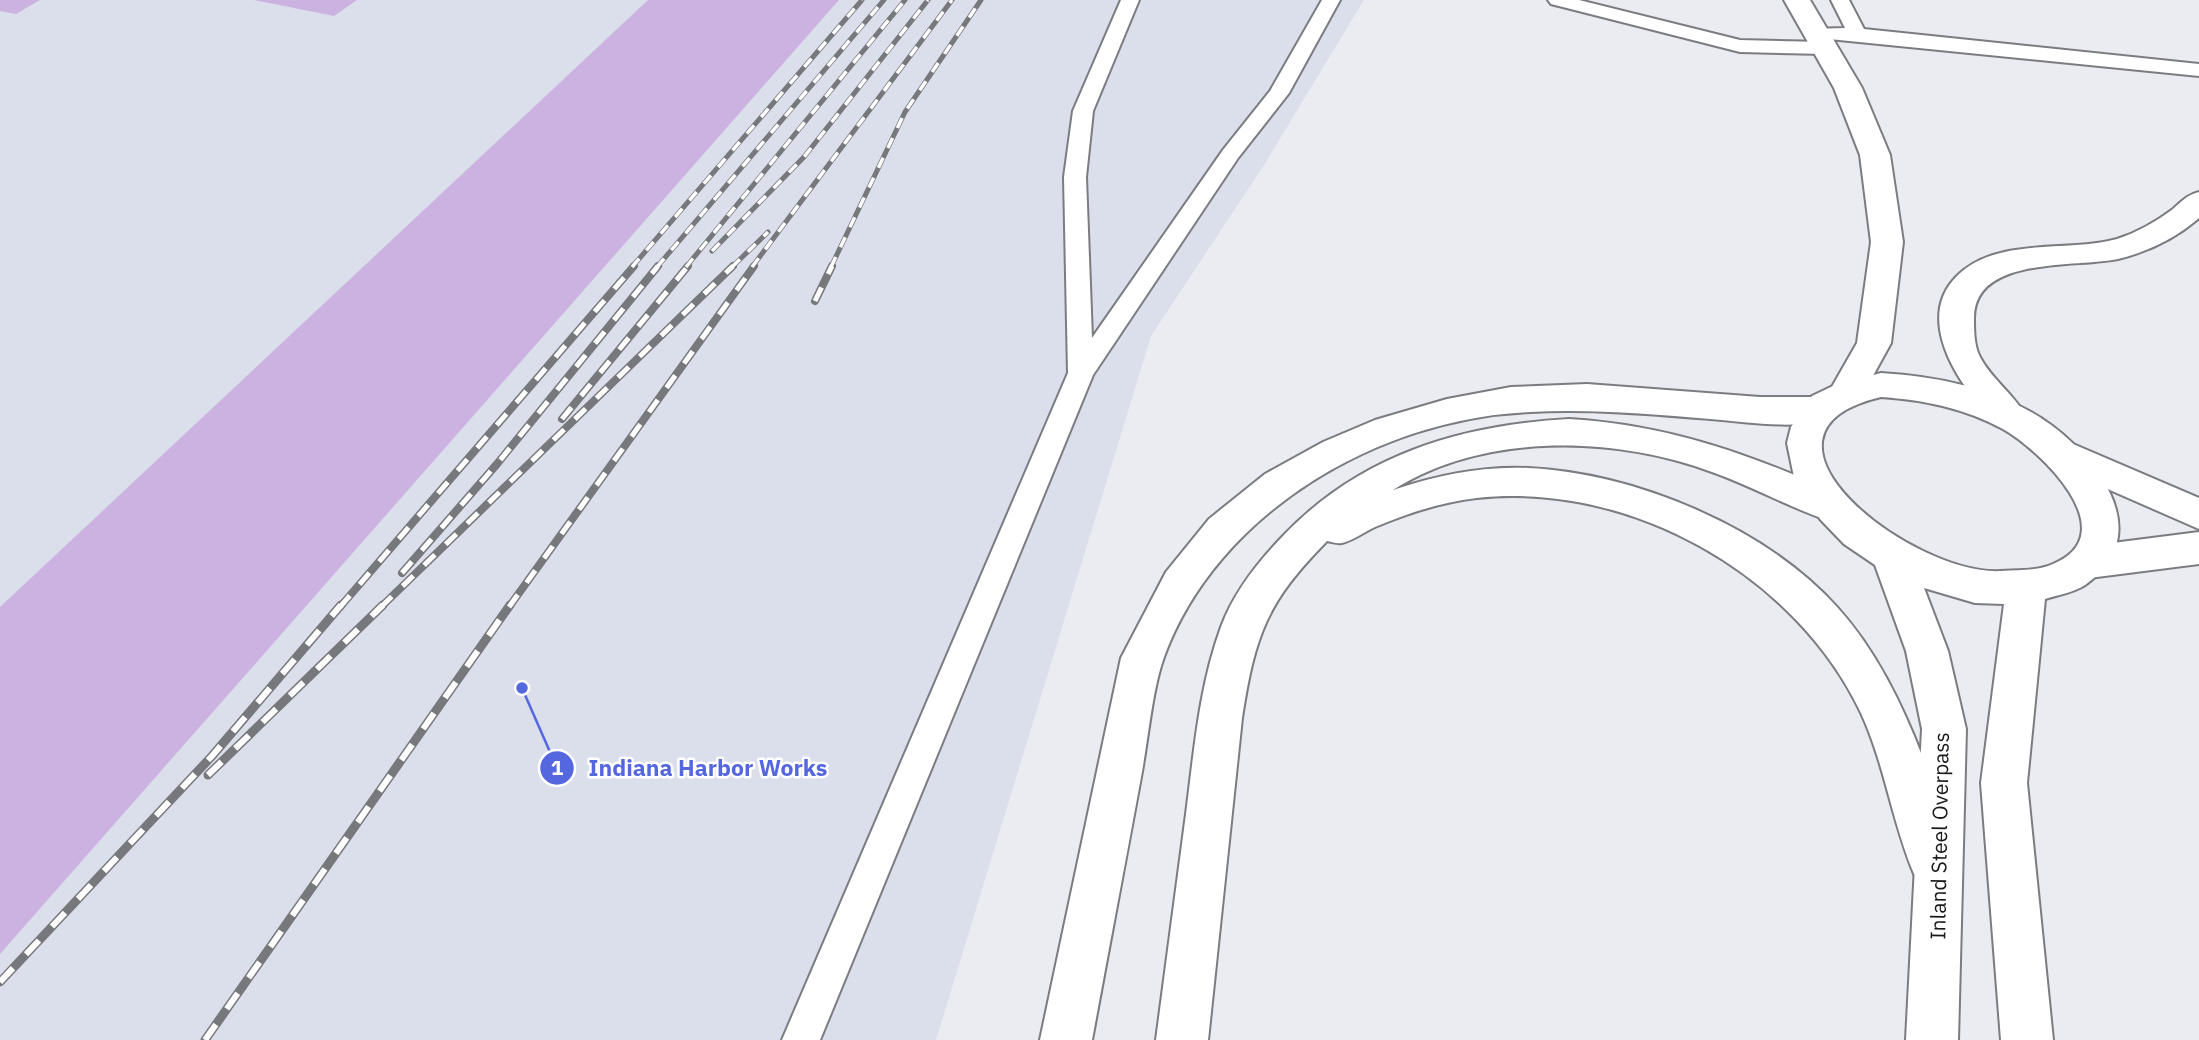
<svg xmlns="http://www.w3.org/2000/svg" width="2199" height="1040" viewBox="0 0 2199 1040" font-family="'IBM Plex Sans',sans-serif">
  <rect width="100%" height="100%" fill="#ebecf1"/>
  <path fill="#dbdfeb" d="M0,0h1364l-100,165 -113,171 -215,704h-936z"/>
  <g fill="#ccb2e1">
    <path d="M0,0h40l-24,14 -16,-3z"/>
    <path d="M254,0h103l-23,16z"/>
    <path d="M648,0h191l-839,954v-347z"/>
  </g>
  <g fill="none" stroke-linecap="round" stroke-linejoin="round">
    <defs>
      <g id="lane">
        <path d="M1121,0h18l-46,111 -7,66 6,161 131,-188 47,-59 52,-91h18l-51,93 -51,65 -145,217 -273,665h-38l286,-667 -4,-196 9,-66z"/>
        <path d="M1548,0h31l161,40 85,2 10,6 -10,6 -85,-2 -189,-48z"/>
        <path d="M1831,0h18l15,29 335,35v12l-390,-39 -2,-4 2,-4 36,-1z"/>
      </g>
      <g id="street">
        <path d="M1784,0h26l52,88 28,67 13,87 -12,101 -32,58 -12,3 -12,-3 -6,-9 28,-49 14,-101 -11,-87 -26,-67z"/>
        <path d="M2199,192v26c-23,20 -52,34 -81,41 -44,9 -144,-3 -144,59 0,12 0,26 5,37 11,23 34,38 46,60l-5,9c-9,3 -18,6 -26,0 -6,-4 -11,-15 -16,-21 -28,-33 -60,-90 -20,-128 41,-39 109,-22 159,-36 19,-6 40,-18 56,-30 9,-8 14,-14 26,-17z"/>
        <path d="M1587,384l173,13h59l13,4 5,9 -5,9c-38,11 -84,3 -122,0 -60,-5 -119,-10 -180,-7 -150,6 -313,100 -366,245 -12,33 -16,84 -23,120 -16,88 -33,175 -49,263h-52l81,-382 45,-86 43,-53 56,-45 58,-32 52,-22 72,-21 64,-12z"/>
        <path d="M1569,419c101,6 183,36 274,77l6,10 -6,10 -13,5c-40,-13 -78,-35 -118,-49 -98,-36 -228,-40 -319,18 44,-15 89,-24 135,-22 107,5 237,59 309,139 39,43 65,97 86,151 7,17 33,87 31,101 -1,5 -4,11 -6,15l-17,7 -17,-7c-22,-52 -29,-109 -53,-161 -65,-138 -231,-232 -384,-215 -35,4 -69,15 -102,29 -11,5 -21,13 -33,16 -6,1 -9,-1 -15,-2 -60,61 -72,93 -85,177l-34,322h-52c10,-75 20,-151 30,-226 8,-62 13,-127 35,-187 13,-35 36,-64 62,-91 77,-81 177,-111 286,-117z"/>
        <path d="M2059,438l140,60v31l-153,-67 -5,-10 5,-10z"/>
        <path d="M2199,532v32l-110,14 -14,-5 -6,-11 6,-11 14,-5z"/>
      </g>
      <path id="secondary" d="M1881,373c52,3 104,13 150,39 57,32 132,119 54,173 -10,7 -27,10 -40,14l-18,184 26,257h-52l-20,-257 23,-179 -29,-1 -51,-15 24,63 18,78 -8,311h-52l16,-311 -16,-78 -31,-86 -31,-21 -24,-25 -26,-42 -7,-34 4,-16 21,-31 23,-11zM1881,397c43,3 83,11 122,32 37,21 124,104 50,135 -16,7 -35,6 -52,7 -89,5 -274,-138 -120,-174z"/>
    </defs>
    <use href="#lane" stroke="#7b7c81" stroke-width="4"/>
    <use href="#street" stroke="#7b7c81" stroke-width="4"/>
    <use href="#secondary" stroke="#7b7c81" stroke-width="4"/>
    <use href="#lane" fill="#fff" fill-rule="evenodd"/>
    <use href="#street" fill="#fff" fill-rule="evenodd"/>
    <use href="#secondary" fill="#fff" fill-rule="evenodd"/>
    <defs>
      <g id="rail-far2">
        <path d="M712,251l92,-94 124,-157"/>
        <path d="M632,267l230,-267"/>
        <path d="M657,267l227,-267"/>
        <path d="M686,267l219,-267"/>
        <path d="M732,267l36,-35"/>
        <path d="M752,267l200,-267"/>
        <path d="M831,267l74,-155 76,-112"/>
      </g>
      <g id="rail-far1">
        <path d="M815,301l17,-35"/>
        <path d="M562,419l126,-153"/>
        <path d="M402,573l95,-109 161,-198"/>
        <path d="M340,607l294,-341"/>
        <path d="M381,607l352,-341"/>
        <path d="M509,607l245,-341"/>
      </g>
      <g id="rail">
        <path d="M208,775l175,-170"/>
        <path d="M0,982l212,-226 129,-151"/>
        <path d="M205,1040l305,-435"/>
      </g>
    </defs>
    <use href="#rail-far2" stroke="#77787b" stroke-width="5"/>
    <use href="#rail-far1" stroke="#77787b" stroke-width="8"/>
    <use href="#rail" stroke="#77787b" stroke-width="9"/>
    <use href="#rail-far2" stroke="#fff" stroke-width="3.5" stroke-dasharray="11" stroke-linecap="butt"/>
    <use href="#rail-far1" stroke="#fff" stroke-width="5" stroke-dasharray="15" stroke-linecap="butt"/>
    <use href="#rail" stroke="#fff" stroke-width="6" stroke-dasharray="19" stroke-linecap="butt"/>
  </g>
  <g text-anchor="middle" stroke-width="5" stroke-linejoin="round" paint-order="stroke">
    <g font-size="21" fill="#191a1b" stroke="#fff">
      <text transform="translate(1940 836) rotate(-89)" y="7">Inland Steel Overpass</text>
    </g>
  </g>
  <path fill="none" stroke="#5567de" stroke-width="2.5" d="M522 688L557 768"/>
  <g fill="#5567de" stroke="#fff" stroke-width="2.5">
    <circle cx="522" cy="688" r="7"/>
    <circle cx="557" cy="768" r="18"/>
  </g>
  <g font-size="21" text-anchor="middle" font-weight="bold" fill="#fff">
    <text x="557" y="775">1</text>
  </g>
  <g font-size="23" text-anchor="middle" font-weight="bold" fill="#5567de" stroke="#fff" stroke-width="5" stroke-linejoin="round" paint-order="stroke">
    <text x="708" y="776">Indiana Harbor Works</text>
  </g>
</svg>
